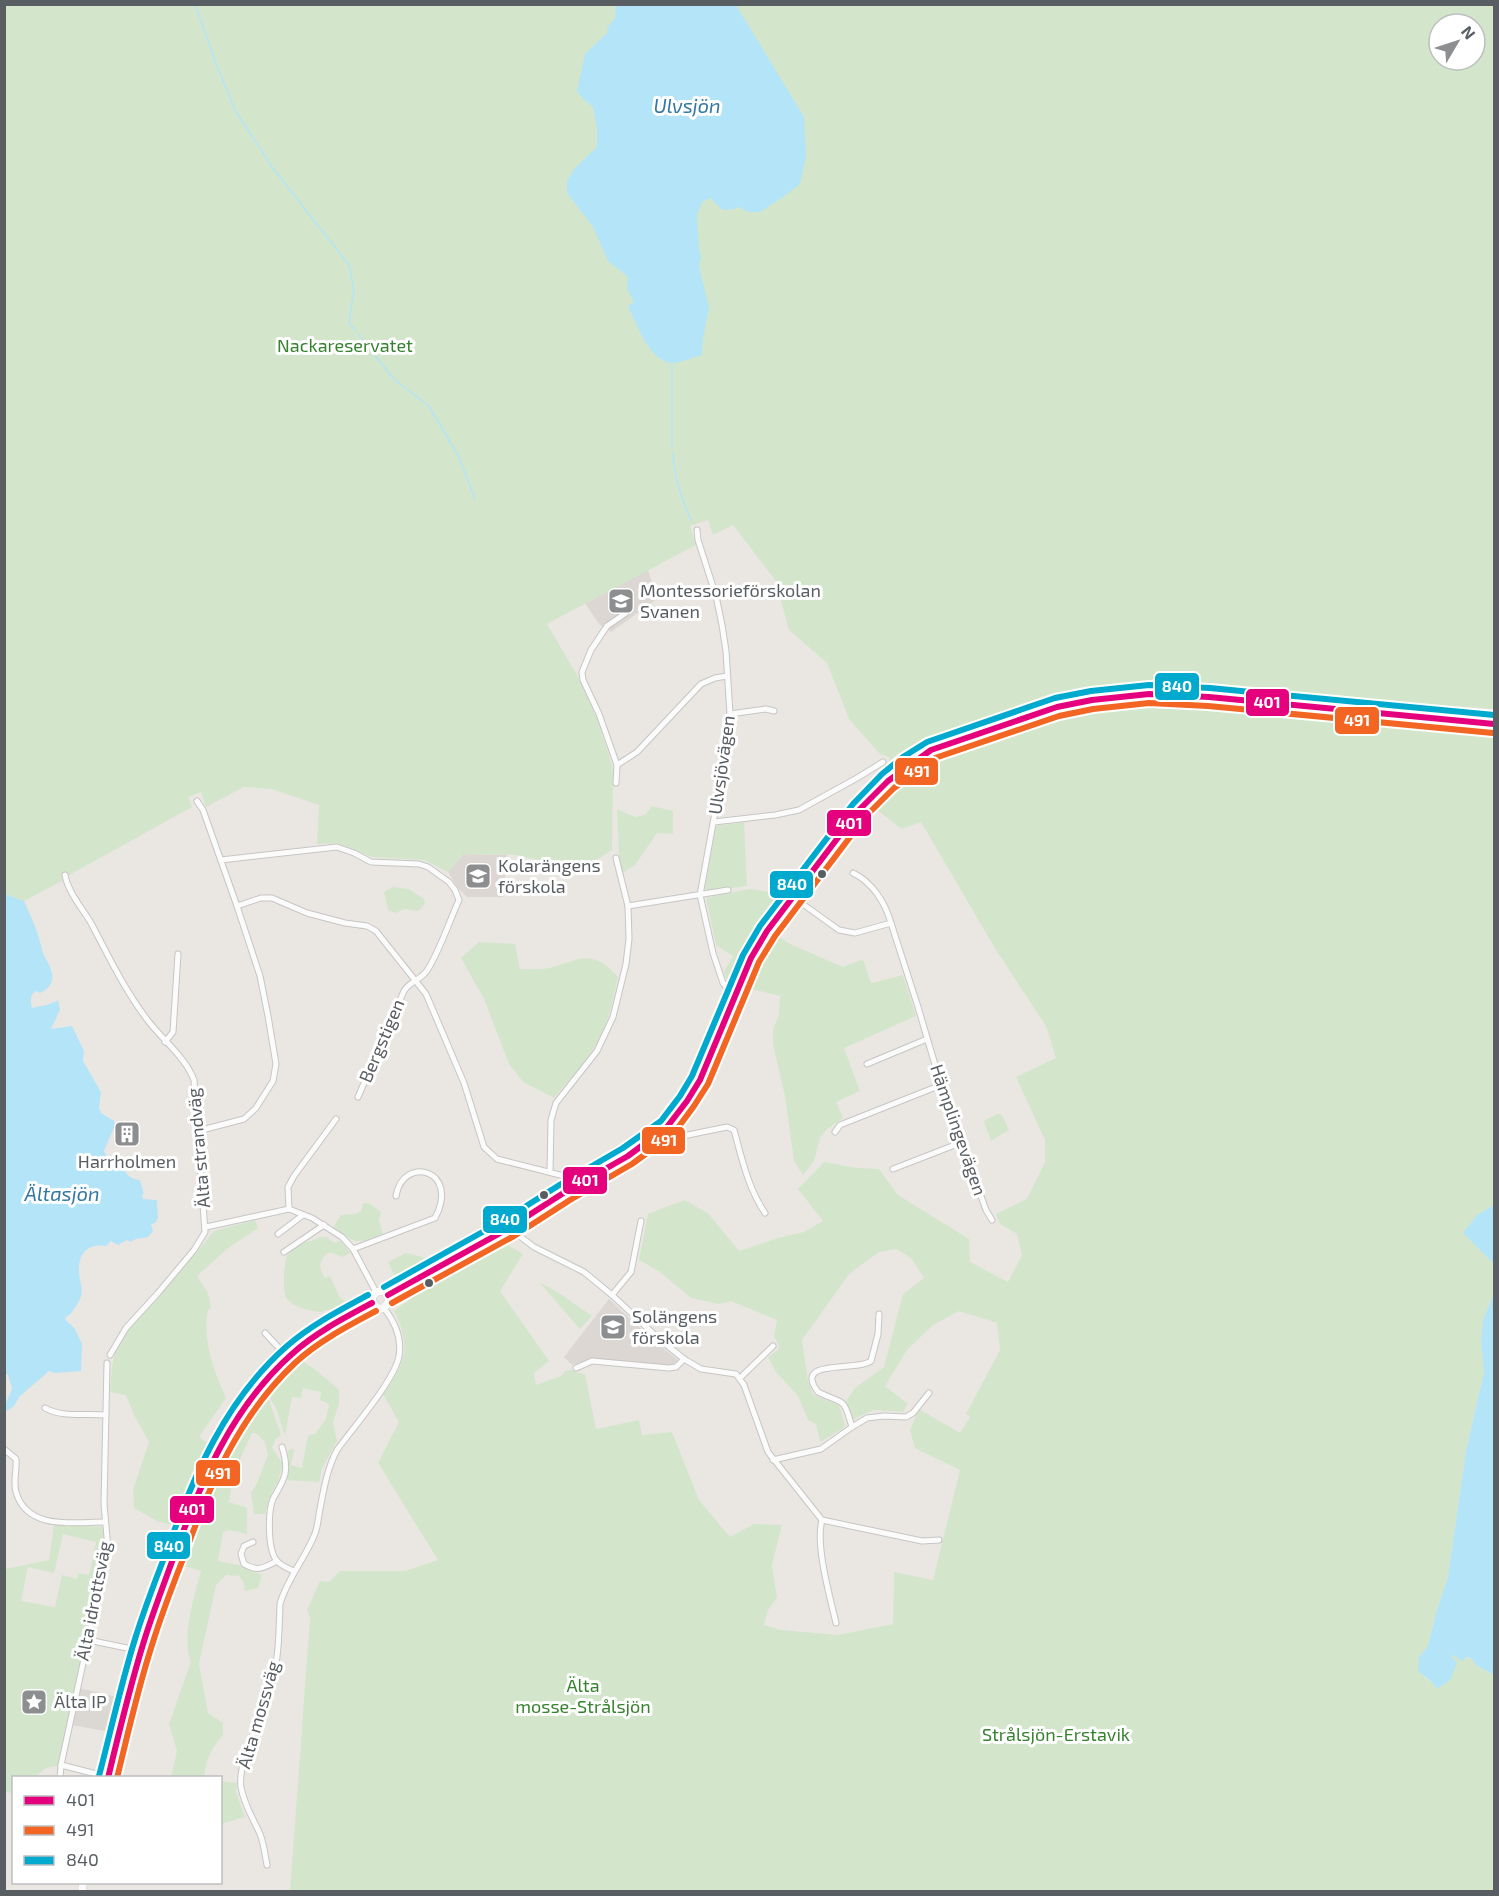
<svg xmlns="http://www.w3.org/2000/svg" width="1499" height="1896" viewBox="0 0 1499 1896" font-family="'Exo 2',sans-serif">
  <rect width="100%" height="100%" fill="#eae7e3"/>
  <path fill="#dbd8d4" d="M80,1688l45,11 -9,34 -44,-8z"/>
  <g fill="#dcd7d2">
    <path d="M648,570l9,29 -46,33 -12,-8 -14,-21z"/>
    <path d="M463,854l44,1 -4,42h-36l-9,-9 -10,-16z"/>
    <path d="M609,1299l44,41 25,20 -6,5 -81,-6 -19,6 -8,-8z"/>
  </g>
  <g fill="#d3e6cc" fill-rule="evenodd">
    <path d="M5,5h1489v704l-166,-11 -178,-16 -67,6 -164,55 -28,23 -2,-9 -9,-3 -31,-35 -22,-56 -38,-33 -14,-50 -42,-55 -20,10 -5,-15 -18,6 6,19 -149,79 30,51 20,44 12,36 4,15 -1,80 -30,20 -66,-15 -53,-1 -15,18 -24,-12 -52,-3 -34,-14 -21,1 2,-39 -47,-16 -28,-2 -38,20 -5,-15 -13,5 4,10 -130,72v2l-38,20 -19,34zM1439,24h36v36h-36z"/>
    <path d="M1148,696l346,30v479l-17,10 -13,18 30,31v29l-11,27 -2,22 3,30 -18,79 -18,126 -11,33 -9,36 -9,11 6,21 8,5 4,6 14,-33 2,-1 19,4 4,6 18,10v216l-1204,1 20,-275 -3,-7 13,-29 9,1 11,-11h65l33,-11 -60,-97 21,-41 -16,-28c22,-30 29,-48 11,-83l55,-40 52,-30 22,13 -23,37 49,70 -15,12 2,12 25,-9 4,-5 8,-1 2,2 10,2 11,55 43,-9 3,15 30,-3 27,68 31,37 24,-13 28,1 -10,40 5,33 -9,12 -4,15 17,5 57,5 55,-11 1,-52 39,8 27,-110 -45,-22 -5,-18 9,-21 41,24 10,-16 -4,-3 34,-64 -3,-27 -38,-12 -26,14 -26,25 -22,36 23,18 -5,8 -29,-2 -21,9 -7,-18 9,-13 29,-21 19,-73 21,-16 -13,-20 -15,-9 -17,3 -29,21 -48,67 6,41 5,14 26,10 6,20 -3,4 -22,13 -4,-18 -8,-4 -10,-24 -22,-24 -8,-15 10,-7 1,-4 -5,-10 3,-16 -46,-19 -12,3 -28,-6 -31,-26 -21,-12 9,-46 36,-14 24,13 31,38 39,-13 26,-6 19,-11 -25,-32 26,-27 33,6 22,1 19,26 71,44 1,23 38,20 14,-27 -5,-21 -17,-10 -4,-10 31,-15 18,-37v-22l-29,-63 40,-19 -10,-32 -50,-76 -75,-128 -19,7 -33,-25 29,-25 20,-15 24,-13 82,-30 76,-20z"/>
    <path d="M652,806l21,5v23l-16,-1 -22,32 -13,8 -3,-16 -2,-48 18,8 10,-2z"/>
    <path d="M744,822l3,64 -40,6 -2,-5 11,-61z"/>
    <path d="M393,887l16,2 15,10 1,5 -7,7 -13,-2 -10,4 -7,-3 -4,-18z"/>
    <path d="M749,889l22,3 3,2 5,13 -30,45 -13,30 -9,-2 -3,-8 9,-16 -17,-11 -10,-47z"/>
    <path d="M775,934l13,9 55,24 20,-8 8,24 32,-8 13,41 -72,32 16,43 -24,11 7,16 -17,12 -6,8 -6,23 -11,14 -9,-14 -9,-65 -12,-52v-15l6,-14 1,-19 -33,-8 10,-26z"/>
    <path d="M479,942l36,2 5,25c10,0 20,1 29,-1 33,-9 42,-20 69,9 -5,22 -9,45 -20,64 -12,21 -29,39 -44,57l-31,-16 -14,-18 -25,-65 -23,-41z"/>
    <path d="M998,1114l4,1 7,15 -18,11 -7,-19 1,-2z"/>
    <path d="M363,1203h6l12,9 -2,8 4,14c-28,11 -24,10 -50,-6l8,-13 14,-1 6,-3z"/>
    <path d="M255,1220l3,8 -31,21 -30,27 11,17 3,14 -3,3c-6,30 6,61 18,88l-27,39 11,8 -32,82 -21,-6 -23,-13 -1,-18 16,-48 -15,-27 -8,-20 -16,-3 2,-25 4,-19 17,-28 52,-54 29,-35z"/>
    <path d="M320,1237h6l9,6 6,-3 9,13 -8,4 -9,-4h-6c-8,9 -9,14 -2,25l5,-2 9,20 10,10 -10,6 -4,-4c-5,1 -9,3 -14,4 -8,0 -28,-5 -34,-13 -4,-6 -3,-20 -3,-27 1,-6 1,-13 4,-18 9,-11 21,-11 32,-17z"/>
    <path d="M406,1253c13,2 23,7 36,9l-42,24 -12,-24z"/>
    <path d="M539,1282l20,11 33,23 -12,13z"/>
    <path d="M298,1358l18,12 23,20v14l-6,18 4,19 -15,27 -3,14 -33,-2 3,-15 -1,-14 4,-3 2,3 -3,14 11,3 5,-28 2,-5 6,-1 11,-15 3,-15 -9,-4 1,-8 -18,-4 -2,10 -9,-1 -7,39 -9,-28 -10,-16z"/>
    <path d="M264,1396l5,4 12,35 -5,4 -4,9 10,14v5l-4,14 -9,18 -4,15h-11l-3,-21 6,-10 11,-28 -3,-13 -9,-9h-4l-18,39 -5,30 18,6v26l-18,-4 -6,2 -5,29 21,4 23,10 -4,13 -13,3 -2,-10 -4,-5 -13,-1 -10,10 -17,79 9,49 15,10v12c-12,13 -17,25 -19,42h-33l6,-26 -8,-27 22,-62c-10,-26 3,-64 10,-91l-23,-7 31,-80 15,-28z"/>
    <path d="M54,1525l53,2 1,15 -15,76 -3,1 -29,146 -15,3 -11,9 -21,1 -1,15 -8,-1v-223l44,-9zM63,1534l33,8 -7,33 -11,-2 -1,6 -15,-4 -7,32 -34,-6 7,-34 26,6z"/>
    <path d="M221,1781l16,2 -1,9 9,25 -24,7z"/>
  </g>
  <g fill="#b4e4f7">
    <path d="M616,5h120l68,112 2,39 -6,28 -17,13 -23,15h-12l-9,-5 -5,2 -11,1 -13,-12 -8,4 -5,13 2,35 2,7 -2,9 10,42 -6,30 -1,17c-9,2 -19,7 -28,8 -23,2 -38,-40 -46,-57l6,-4 -7,-13 1,-12 -20,-16 -15,-34 -26,-34v-12l8,-13 22,-21v-18l-4,-22 -10,-8 -6,-8 8,-37 23,-22 -1,-4 8,-10z"/>
    <path d="M4,894l20,7c7,15 14,31 18,48 2,10 12,19 10,31 -1,6 -7,11 -12,13l-4,-2c-6,4 -6,10 -4,17 8,-2 19,-3 26,-8l2,10 -9,19 21,-3 12,25 -1,10 18,31 -2,15 2,6 13,8 1,4 -11,26 4,8 2,-2 3,2v3l2,3 6,-2c3,9 9,17 19,17l4,14h-2l1,5 14,1 1,18 -3,5 -4,1 2,7 -5,6 -12,2 -6,3 -3,-2 -9,5 -7,-4 -5,5c-17,-3 -27,6 -27,23 0,17 8,21 -3,37 -4,5 -3,7 -9,10l-2,3 10,10 7,15 -1,27 -26,2 -6,-2 -29,25 -6,10 -9,6v-7l7,-16 -4,-14 -4,-2z"/>
    <path d="M1494,1205v59l-31,-31 14,-18z"/>
    <path d="M1494,1293v382l-18,-10 -4,-6 -5,-2 -5,4 -9,-6 -2,1 6,7 -7,17 -13,9 -4,-6 -15,-12 1,-14 9,-11 9,-36 11,-33 18,-126 18,-79 -3,-30 2,-22z"/>
  </g>
  <g fill="none" stroke-linecap="round" stroke-linejoin="round">
    <g stroke="#b4e4f7" stroke-width="1.5">
      <path d="M195,4l23,65 18,43 36,55 77,98 5,25 -5,33 7,8"/>
      <path d="M358,334l2,3"/>
      <path d="M362,339l32,40 35,27 30,51 16,42"/>
      <path d="M672,364v85"/>
      <path d="M673,453c1,24 8,45 18,67"/>
    </g>
    <defs>
      <g id="minor">
        <path d="M697,530l1,10 18,56 6,29 4,26 4,63 -6,49 -24,132 13,58 10,30 10,13"/>
        <path d="M626,613l-19,13 -16,24 -9,22 1,8 16,34 18,51 20,-13 64,-68 14,-6 12,-2"/>
        <path d="M730,714l36,-5 8,2"/>
        <path d="M616,783l1,-18"/>
        <path d="M197,801l6,9 34,96 24,-8h11l35,15 38,10 22,3 9,5 50,63 38,89 20,64 13,12 67,17 9,11"/>
        <path d="M714,822l61,-7 24,-5 58,-32 26,-16"/>
        <path d="M221,860l116,-13 17,6 17,9 48,2 9,3 21,15 6,8 4,10c-8,17 -23,61 -34,73 -7,8 -16,9 -21,18l-46,106"/>
        <path d="M853,873c19,9 32,29 38,50"/>
        <path d="M65,875c3,17 17,33 26,48 18,34 34,68 58,99 15,19 36,35 45,58l11,152 -11,18 -36,43 -32,35 -16,27"/>
        <path d="M793,897l46,33 16,3 36,-10 27,84 23,78 45,125 6,10"/>
        <path d="M628,906l100,-16"/>
        <path d="M165,1042l8,-10 5,-78"/>
        <path d="M867,1064l60,-25"/>
        <path d="M667,1127l11,10 49,-10 7,3c8,29 14,58 31,83"/>
        <path d="M198,1131l46,-12 12,-11 17,-27 3,-17 -8,-48 -8,-40 -23,-70"/>
        <path d="M835,1132l5,-7 101,-40"/>
        <path d="M893,1169l67,-26"/>
        <path d="M550,1171l1,-51 5,-17 41,-52 16,-34 13,-53 3,-25 -1,-33 -12,-48"/>
        <path d="M289,1209l-1,-22 6,-11 42,-57"/>
        <path d="M206,1227l83,-18 23,9 30,19 11,12 23,43"/>
        <path d="M509,1228l25,19 50,25 28,23 45,42 27,22 17,10 35,5 8,11 24,67 54,68 100,21 17,-1"/>
        <path d="M278,1234l25,-19"/>
        <path d="M353,1249l82,-31c26,-48 -32,-64 -39,-22"/>
        <path d="M284,1252l40,-27"/>
        <path d="M612,1295l19,-23 10,-51"/>
        <path d="M265,1333l14,15"/>
        <path d="M107,1363l-3,141 4,44 -47,217 47,12"/>
        <path d="M576,1368l16,-7 77,7 7,-1 8,-8"/>
        <path d="M740,1378l33,-32"/>
        <path d="M45,1408c18,10 40,5 60,7"/>
        <path d="M852,1427c-9,-32 -8,-22 -34,-35 -26,-34 38,-20 53,-31l7,-27 1,-20"/>
        <path d="M282,1447c3,9 5,17 3,27 -2,9 -8,17 -12,25 -5,12 -6,53 5,63 4,4 11,7 16,9"/>
        <path d="M4,1449l12,10c1,11 -3,23 0,33 11,39 59,30 89,30"/>
        <path d="M773,1460l48,-11 31,-22 15,-9 17,-2 22,1 7,-4 16,-20"/>
        <path d="M822,1520c-7,25 8,77 14,103"/>
        <path d="M253,1542l-9,4 -3,8 3,10c14,8 19,4 33,-3"/>
        <path d="M88,1640l39,8"/>
        <path d="M60,1778l1,-13"/>
        <path d="M267,1865c-2,-10 -3,-21 -7,-31 -7,-16 -16,-29 -19,-47 -4,-26 23,-75 30,-101 8,-26 8,-55 9,-82 7,-25 24,-44 34,-68 4,-8 4,-18 6,-27 4,-21 7,-40 17,-59 15,-21 58,-70 62,-94 3,-17 -4,-34 -15,-48"/>
      </g>
      <g id="secondary">
        <path d="M388,1295l121,-67 56,-36 63,-36 39,-29 20,-26 13,-21 51,-122 16,-27 57,-77 35,-44 29,-29 20,-16 23,-15 55,-20 71,-23 35,-7 57,-6 60,3 285,27"/>
        <path d="M372,1303l7,6 5,-1 5,-7 -1,-6"/>
        <path d="M372,1303v-6l4,-5 7,-1 5,4"/>
        <path d="M108,1778c9,-36 17,-71 27,-106 10,-40 25,-78 39,-116 26,-74 51,-136 108,-193 25,-26 58,-43 90,-60"/>
        <path d="M82,1892l1,-10"/>
      </g>
    </defs>
    <use href="#minor" stroke="#c6c6c5" stroke-width="7"/>
    <use href="#secondary" stroke="#c6c6c6" stroke-width="9"/>
    <use href="#minor" stroke="#fcfbfb" stroke-width="5"/>
    <use href="#secondary" stroke="#fcfbfb" stroke-width="8"/>
    <defs>
      <g id="bus-1">
        <path d="M388,1295l121,-67 56,-36 63,-36 39,-29 20,-26 13,-21 51,-122 16,-27 92,-121 29,-29 43,-31 126,-43 35,-7 57,-6 60,3 285,27"/>
        <path d="M108,1778c11,-46 22,-92 36,-137 9,-29 20,-57 30,-85 27,-74 57,-148 118,-202 23,-21 52,-36 80,-51"/>
      </g>
      <g id="bus-2">
        <path d="M392,1303l122,-67 56,-36 62,-36 42,-31 20,-27 14,-22 51,-122 16,-26 91,-120 28,-28 41,-30 124,-42 34,-7 56,-6 59,3 285,27"/>
        <path d="M117,1778c11,-45 21,-90 35,-133 9,-29 20,-58 31,-86 26,-73 55,-143 113,-197 23,-21 52,-36 80,-51"/>
      </g>
      <g id="bus-3">
        <path d="M384,1287l120,-67 57,-36 62,-36 38,-27 19,-25 12,-20 51,-121 17,-29 93,-122 29,-30 21,-17 24,-15 128,-44 36,-7 58,-6 61,3 284,27"/>
        <path d="M99,1776c12,-46 22,-92 36,-137 9,-29 20,-58 31,-86 27,-76 59,-153 121,-207 24,-21 53,-36 81,-51"/>
      </g>
    </defs>
    <use href="#bus-1" stroke="#fff" stroke-width="10"/>
    <use href="#bus-2" stroke="#fff" stroke-width="10"/>
    <use href="#bus-3" stroke="#fff" stroke-width="10"/>
    <use href="#bus-1" stroke="#e5007d" stroke-width="6"/>
    <use href="#bus-2" stroke="#f26522" stroke-width="6"/>
    <use href="#bus-3" stroke="#00a9ce" stroke-width="6"/>
  </g>
  <defs>
    <symbol id="school-square" viewBox="-11 -11 22 22"><rect x="-9" y="-9" width="18" height="18" rx="4" fill="#8c8e8f" stroke="#fff"/><path d="M0-5L7-2L0 1L-7-2ZM-4 1L0 2.5L4 1V4Q0 6-4 4Z" fill="#fff"/></symbol>
    <symbol id="building-square" viewBox="-11 -11 22 22"><rect x="-9" y="-9" width="18" height="18" rx="4" fill="#8c8e8f" stroke="#fff"/><path d="M-4-6H4V6H1V3H-1V6H-4ZM-2.5-4.3h1.7v1.8h-1.7ZM.8-4.3h1.7v1.8H.8ZM-2.5-1h1.7V.8h-1.7ZM.8-1h1.7V.8H.8Z" fill="#fff"/></symbol>
    <symbol id="sight-square" viewBox="-11 -11 22 22"><rect x="-9" y="-9" width="18" height="18" rx="4" fill="#8c8e8f" stroke="#fff"/><path d="M0-6L1.8-2.2L6-1.7L2.9 1.2L3.7 5.4L0 3.3L-3.7 5.4L-2.9 1.2L-6-1.7L-1.8-2.2Z" fill="#fff"/></symbol>
  </defs>
  <g fill-rule="evenodd">
    <use href="#school-square" x="606" y="586" width="30" height="30"/>
    <use href="#school-square" x="463" y="861" width="30" height="30"/>
    <use href="#building-square" x="112" y="1119" width="30" height="30"/>
    <use href="#school-square" x="598" y="1312" width="30" height="30"/>
    <use href="#sight-square" x="19" y="1687" width="30" height="30"/>
  </g>
  <g fill="#595e62" stroke="#fff" stroke-width="2">
    <circle cx="822" cy="874" r="5"/>
    <circle cx="544" cy="1195" r="5"/>
    <circle cx="429" cy="1283" r="5"/>
  </g>
  <g text-anchor="middle" stroke-width="6" stroke-linejoin="round" paint-order="stroke">
    <g font-size="18" fill="#37822f" stroke="#fff">
      <text x="345" y="352">Nackareservatet</text>
      <text x="583" y="1692">Älta<tspan x="583" dy="21">mosse-Strålsjön</tspan></text>
      <text x="1056" y="1741">Strålsjön-Erstavik</text>
    </g>
    <g font-size="18" fill="#595e62" stroke="#fff" text-anchor="start">
      <text x="640" y="597">Montessorieförskolan<tspan x="640" dy="21">Svanen</tspan></text>
      <text x="498" y="872">Kolarängens<tspan x="498" dy="21">förskola</tspan></text>
      <text x="127" y="1168" text-anchor="middle">Harrholmen</text>
      <text x="632" y="1323">Solängens<tspan x="632" dy="21">förskola</tspan></text>
      <text x="54" y="1708">Älta IP</text>
    </g>
    <g font-size="18" fill="#595e62" stroke="#fff">
      <text transform="translate(722 765) rotate(-82)" y="6">Ulvsjövägen</text>
      <text transform="translate(382 1041) rotate(-67)" y="6">Bergstigen</text>
      <text transform="translate(958 1130) rotate(71)" y="6">Hämplingevägen</text>
      <text transform="translate(199 1148) rotate(-95)" y="6">Älta strandväg</text>
      <text transform="translate(94 1601) rotate(-79)" y="6">Älta idrottsväg</text>
      <text transform="translate(259 1715) rotate(-74)" y="6">Älta mossväg</text>
    </g>
    <g font-size="20" font-style="italic" fill="#3378a3" stroke="#fff">
      <text x="687" y="113">Ulvsjön</text>
      <text x="62" y="1201">Ältasjön</text>
    </g>
  </g>
  <g stroke="#fff" stroke-width="2">
    <rect x="1154" y="672" width="46" height="29" rx="6" fill="#00a9ce"/>
    <rect x="1245" y="688" width="45" height="29" rx="6" fill="#e5007d"/>
    <rect x="1334" y="706" width="46" height="29" rx="6" fill="#f26522"/>
    <rect x="894" y="757" width="45" height="29" rx="6" fill="#f26522"/>
    <rect x="826" y="809" width="46" height="28" rx="6" fill="#e5007d"/>
    <rect x="769" y="870" width="45" height="29" rx="6" fill="#00a9ce"/>
    <rect x="641" y="1126" width="45" height="29" rx="6" fill="#f26522"/>
    <rect x="562" y="1166" width="46" height="29" rx="6" fill="#e5007d"/>
    <rect x="482" y="1205" width="46" height="29" rx="6" fill="#00a9ce"/>
    <rect x="195" y="1459" width="46" height="28" rx="6" fill="#f26522"/>
    <rect x="169" y="1495" width="46" height="29" rx="6" fill="#e5007d"/>
    <rect x="146" y="1531" width="45" height="29" rx="6" fill="#00a9ce"/>
  </g>
  <g font-size="16" text-anchor="middle" font-weight="bold" fill="#fff">
    <text x="1177" y="692">840</text>
    <text x="1267" y="708">401</text>
    <text x="1357" y="726">491</text>
    <text x="917" y="777">491</text>
    <text x="849" y="829">401</text>
    <text x="792" y="890">840</text>
    <text x="664" y="1146">491</text>
    <text x="585" y="1186">401</text>
    <text x="505" y="1225">840</text>
    <text x="218" y="1479">491</text>
    <text x="192" y="1515">401</text>
    <text x="169" y="1552">840</text>
  </g>
  <rect width="1499" height="1896" fill="none" stroke="#595e62" stroke-width="12"/>
  <rect x="12" y="1776" width="210" height="108" fill="#ffffff" stroke="#bdbfc0" stroke-width="1.5"/>
  <rect x="24" y="1796" width="30" height="9" fill="#e5007d" stroke="#bdbfc0" stroke-width="1.5"/>
  <text x="66" y="1806" font-size="18" fill="#595e62">401</text>
  <rect x="24" y="1826" width="30" height="9" fill="#f26522" stroke="#bdbfc0" stroke-width="1.5"/>
  <text x="66" y="1836" font-size="18" fill="#595e62">491</text>
  <rect x="24" y="1856" width="30" height="9" fill="#00a9ce" stroke="#bdbfc0" stroke-width="1.5"/>
  <text x="66" y="1866" font-size="18" fill="#595e62">840</text>
  <g transform="translate(1457 42) rotate(51)"><circle r="28" fill="#ffffff" stroke="#bdbfc0" stroke-width="1.5"/>
  <path d="M0-4.5L10 22L0 15L-10 22Z" fill="#8c8e8f"/>
  <text y="-9" font-size="16" font-weight="bold" text-anchor="middle" fill="#595e62">N</text>
  </g>
</svg>
